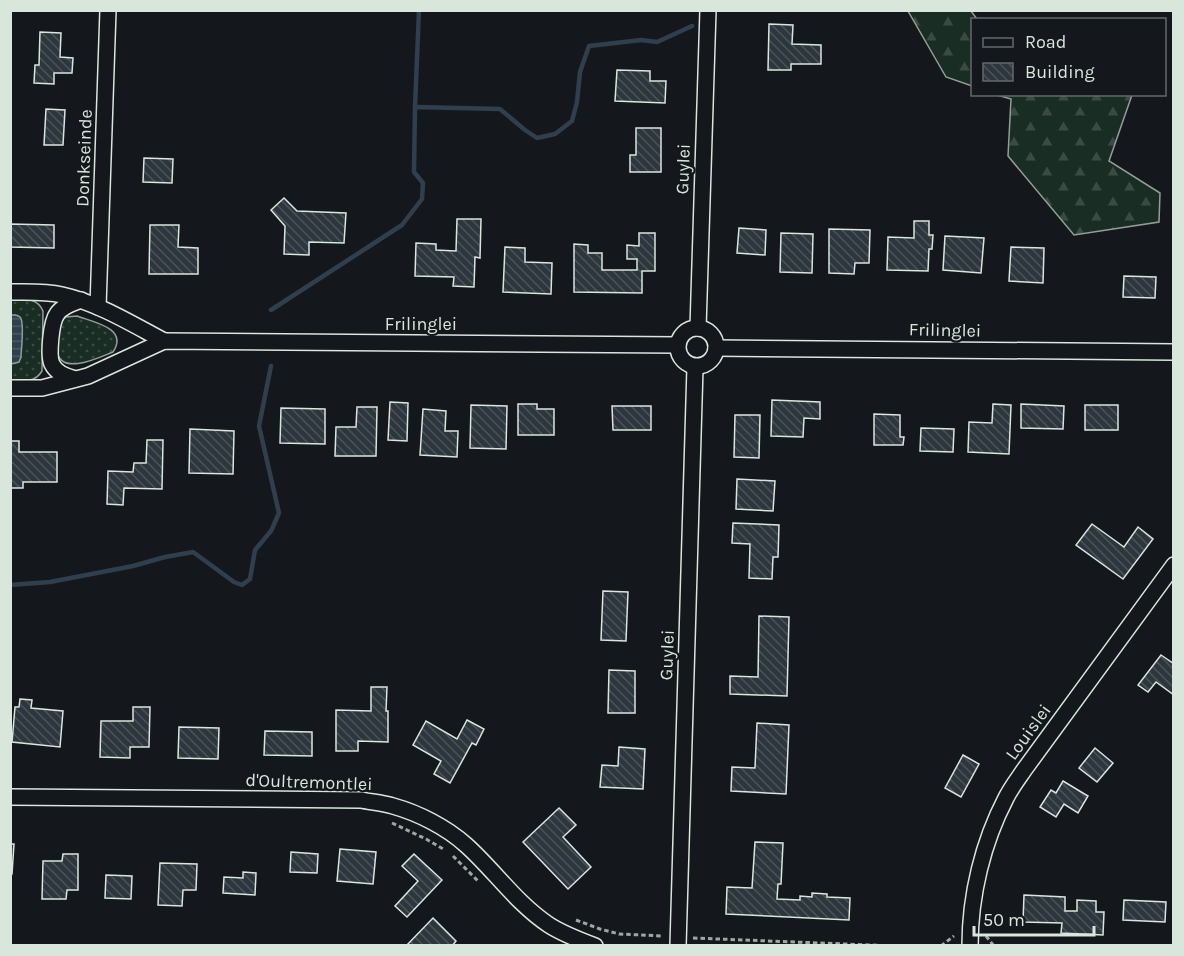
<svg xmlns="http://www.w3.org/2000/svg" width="1184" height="956" viewBox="0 0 1184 956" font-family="Karla,sans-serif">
  <defs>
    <pattern id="grass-dots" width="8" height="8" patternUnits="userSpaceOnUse" patternTransform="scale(1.5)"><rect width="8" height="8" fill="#1a2d24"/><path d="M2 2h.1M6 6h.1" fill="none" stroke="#3b4b43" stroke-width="1.8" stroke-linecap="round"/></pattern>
    <pattern id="forest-firs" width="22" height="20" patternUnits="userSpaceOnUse" patternTransform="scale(1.5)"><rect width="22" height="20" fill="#1a2d24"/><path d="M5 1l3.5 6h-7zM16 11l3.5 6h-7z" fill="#3b4b43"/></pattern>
    <pattern id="water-rules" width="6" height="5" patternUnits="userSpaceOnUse" patternTransform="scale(1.5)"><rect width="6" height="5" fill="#2f3f4d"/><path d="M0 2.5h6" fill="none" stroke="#4c5b66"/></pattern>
    <pattern id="building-back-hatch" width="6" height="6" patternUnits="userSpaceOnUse" patternTransform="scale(1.5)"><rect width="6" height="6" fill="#2c363c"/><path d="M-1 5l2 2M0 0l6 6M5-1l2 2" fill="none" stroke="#4a5358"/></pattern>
  </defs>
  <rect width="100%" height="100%" fill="#14181c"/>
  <g fill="url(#grass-dots)" stroke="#939e99" stroke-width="1.5">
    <path d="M11,299c13,0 26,-2 32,12l-1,60c-7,12 -19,10 -31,9z"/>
    <path d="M77,316c16,6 52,12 36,36 -13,5 -51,24 -56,0 -1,-8 1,-20 2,-29l7,-6z"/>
  </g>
  <g fill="url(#forest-firs)" stroke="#939e99" stroke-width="1.5">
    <path d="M908,11h63l6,8 -5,1v66l-26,-9z"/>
    <path d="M997,95h135l-23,66 51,32 -1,29 -85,13 -66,-79 3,-57z"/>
  </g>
  <path fill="url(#water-rules)" stroke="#939e99" stroke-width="1.5" d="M11,315c3,0 6,-1 9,2 5,5 1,32 1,40l-2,5 -8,2z"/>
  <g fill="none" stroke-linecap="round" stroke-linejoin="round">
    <g stroke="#2f3f4d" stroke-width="4.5">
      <path d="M415,107l4,-97"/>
      <path d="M271,310l131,-85 20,-26 1,-16 -9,-11 1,-65 85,2 25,21 12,8 18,-4 17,-13 5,-19 3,-30 9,-26 52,-6 16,2 35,-16"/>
      <path d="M10,585l40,-3 83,-16 32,-9 28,-5 41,30 8,3 8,-6 5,-29 16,-19 8,-18 -20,-87 12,-60"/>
    </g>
  </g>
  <g fill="url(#building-back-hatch)" stroke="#d8e6dc" stroke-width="1.5">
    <path d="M769,24l24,1 -1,19 29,1v19h-30v6h-23z"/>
    <path d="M40,32l21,1 -1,24 13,1 -1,15h-18v11l-20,-1 1,-18h4z"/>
    <path d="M617,70l33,1v10h16l-1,22 -50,-2z"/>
    <path d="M46,109l19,1 -2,35h-19z"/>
    <path d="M636,128h25v44h-31v-17h6z"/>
    <path d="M144,158l29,1 -1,24 -29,-1z"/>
    <path d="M284,198l13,13 49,2 -2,30 -35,-1v13l-25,-1 1,-28 -14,-16z"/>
    <path d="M457,219h24l-1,39 -5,-1 -1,30 -21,-1 1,-9 -39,-1 1,-33 20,1v6l20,1z"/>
    <path d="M914,221h15v14h4l-1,14h-3l-1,22 -41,-1 1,-33 26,1z"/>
    <path d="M10,224l44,1v23l-44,-1z"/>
    <path d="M150,225h29l-1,22 20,1v26h-49z"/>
    <path d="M739,228l27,2 -1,25 -28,-2z"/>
    <path d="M829,229l41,1 -1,33h-14l-1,11 -25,-1z"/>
    <path d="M639,233h16v38h-13v22l-68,-1v-48l14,1v8h14v17h35v-11h-10v-14l12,1z"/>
    <path d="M781,233l32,1 -1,39 -32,-1z"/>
    <path d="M945,236l39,2 -3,35 -38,-3z"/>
    <path d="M505,247l20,1v14l27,1 -1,31 -48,-2z"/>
    <path d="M1011,247l33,1 -1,35 -34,-2z"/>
    <path d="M1124,276l32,1 -1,21 -32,-1z"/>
    <path d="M772,400l48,2v17l-16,-1 -1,19 -32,-1z"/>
    <path d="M390,402l18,1 -1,38 -19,-1z"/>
    <path d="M518,404h19v5h17v26h-36z"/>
    <path d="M993,404l18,1 -2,49 -41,-2 1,-30 23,1z"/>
    <path d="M1021,404l43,2 -1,23 -42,-1z"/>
    <path d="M471,405l36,1 -1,43 -36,-1z"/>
    <rect x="1085" y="405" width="33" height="25"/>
    <path d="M612,406h39v24h-38z"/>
    <path d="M357,407h20l-1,49h-41l1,-29h20z"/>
    <path d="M281,408l44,1v35l-45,-1z"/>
    <path d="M423,409l23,2 -1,20h13l-1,26 -37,-2z"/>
    <path d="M874,414l26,1v22h4l-1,8h-29z"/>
    <path d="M735,415h25l-1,43 -25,-1z"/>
    <path d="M921,428l33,1 -1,23 -33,-1z"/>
    <path d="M190,429l44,2 -1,43 -44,-1z"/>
    <path d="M147,440h16l-1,49 -38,-1 -1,17 -16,-1 1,-33 25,1 1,-9h12z"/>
    <path d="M10,441h9v11h38v30h-34v6h-13z"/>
    <path d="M737,479l38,2 -2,30 -37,-2z"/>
    <path d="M733,523l46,2 -1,32h-5l-1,22 -23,-1 1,-34 -18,-1z"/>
    <path d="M1092,524l32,23 14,-20 15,12 -30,40 -47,-34z"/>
    <path d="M603,591l25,1 -2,49 -25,-1z"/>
    <path d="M759,616l30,1 -2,79 -57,-2v-18l28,1z"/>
    <path d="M1161,655l13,9v31l-18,-13 -8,10 -10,-7z"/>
    <path d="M609,670l26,1v42h-27z"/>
    <path d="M371,687h16l-1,24h2v31l-30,-1v10h-22v-41l35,1z"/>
    <path d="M20,699l12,1 -1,8 32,3 -3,36 -48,-5 3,-35h4z"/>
    <path d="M133,707h17l-1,40h-19v11l-30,-1 1,-36h32z"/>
    <path d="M467,720l17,9 -8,16 -4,-2 -22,40 -16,-9 7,-13 -28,-16 13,-24 31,18z"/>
    <path d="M757,723l32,2 -3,69 -55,-3 1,-24 23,1z"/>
    <path d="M179,727l40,1 -1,31 -40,-1z"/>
    <path d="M265,731l47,1v24l-48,-1z"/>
    <path d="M619,747l26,2 -2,40 -43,-2 2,-22 16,1z"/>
    <path d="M1095,748l18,15 -16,19 -18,-14z"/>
    <path d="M963,755l16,9 -18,33 -16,-9z"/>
    <path d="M1063,781l25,15 -10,17 -14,-9 -8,13 -16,-10 11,-17 5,3z"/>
    <path d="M559,808l17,17 -13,12 28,30 -23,22 -45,-47z"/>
    <path d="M755,842l28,1 -2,41h-3l-1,15 23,1v-4l12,1v-4l15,1v3l23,1 -1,22 -123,-6 1,-27 25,1z"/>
    <path d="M10,844h4l-2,30h-2z"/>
    <path d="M340,849l36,3 -3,32 -36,-3z"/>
    <path d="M291,852l27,2 -1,19 -27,-1z"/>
    <path d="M63,854h15v36h-11l-1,9h-24l1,-38h19z"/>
    <path d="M414,854l28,26 -35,37 -12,-11 23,-25 -16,-15z"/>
    <path d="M160,863l37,1 -1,26h-13l-1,16 -24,-1z"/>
    <path d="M243,872l13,1 -1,22 -32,-2 1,-16 19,1z"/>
    <path d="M106,875l26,1 -1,23 -26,-1z"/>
    <path d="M1024,895l41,2v14h12v-11l19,1v11h8l-1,23 -42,-2 1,-10 -39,-1z"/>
    <path d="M1124,900l42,2 -1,20 -42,-2z"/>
    <path d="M433,918l23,23 -4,5h-46z"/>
  </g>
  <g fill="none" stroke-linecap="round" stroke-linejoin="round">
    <defs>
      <g id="street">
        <path d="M10,292c18,0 35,-1 52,3 36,8 70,29 102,46"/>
        <path d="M98,307l10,-297"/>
        <circle cx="697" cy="347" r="19"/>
        <path d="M698,328l10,-318"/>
        <path d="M716,348l458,4"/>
        <path d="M75,379c-9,-3 -18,-5 -23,-15 -4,-8 -1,-42 5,-50 5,-8 16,-11 24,-14"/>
        <path d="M10,388h32l46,-12 76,-35 514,4"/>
        <path d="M10,797l351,3c10,2 22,3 32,6 25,7 53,21 73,39 28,25 50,58 83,80 14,9 30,15 46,21"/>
        <path d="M678,946l17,-579"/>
        <path d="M970,946c0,-51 13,-104 36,-148 5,-10 12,-19 18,-28l150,-205"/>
      </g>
    </defs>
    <use href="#street" stroke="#d8e6dc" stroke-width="18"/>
    <g stroke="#9da8a2" stroke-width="3" stroke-dasharray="4.5 3" stroke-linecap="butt">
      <path d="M392,823l34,16 19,11"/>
      <path d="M453,856l25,25"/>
      <path d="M576,920l24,9 19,5 44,2"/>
      <path d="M986,936l8,10"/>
      <path d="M693,938l203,8"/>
      <path d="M941,946l13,-10"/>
    </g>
    <use href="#street" stroke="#14181c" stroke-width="15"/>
  </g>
  <g text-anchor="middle" stroke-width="4.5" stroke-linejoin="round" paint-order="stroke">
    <g font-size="18" fill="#d8e6dc" stroke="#14181c">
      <text transform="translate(84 158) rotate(-88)" y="6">Donkseinde</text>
      <text transform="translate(683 169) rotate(-88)" y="6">Guylei</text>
      <text x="421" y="330">Frilinglei</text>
      <text transform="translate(945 330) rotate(1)" y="6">Frilinglei</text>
      <text transform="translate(667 655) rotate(-88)" y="6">Guylei</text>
      <text transform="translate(1028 732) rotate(-54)" y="6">Louislei</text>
      <text transform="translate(309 782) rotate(2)" y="6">d'Oultremontlei</text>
    </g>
  </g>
  <rect width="1184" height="956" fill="none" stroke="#d8e6dc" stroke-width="24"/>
  <rect x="971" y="18" width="195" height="78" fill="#14181c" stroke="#626a69" stroke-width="1.5"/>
  <rect x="983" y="38" width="30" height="9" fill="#14181c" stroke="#626a69" stroke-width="1.5"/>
  <text x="1025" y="48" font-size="18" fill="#d8e6dc">Road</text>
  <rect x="983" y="63" width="30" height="18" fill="url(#building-back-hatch)" stroke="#626a69" stroke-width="1.5"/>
  <text x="1025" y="78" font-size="18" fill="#d8e6dc">Building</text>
  <path d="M974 926v9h120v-9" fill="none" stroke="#d8e6dc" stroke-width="3"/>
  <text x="983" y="926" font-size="18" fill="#d8e6dc" stroke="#14181c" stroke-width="4.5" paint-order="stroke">50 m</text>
</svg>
